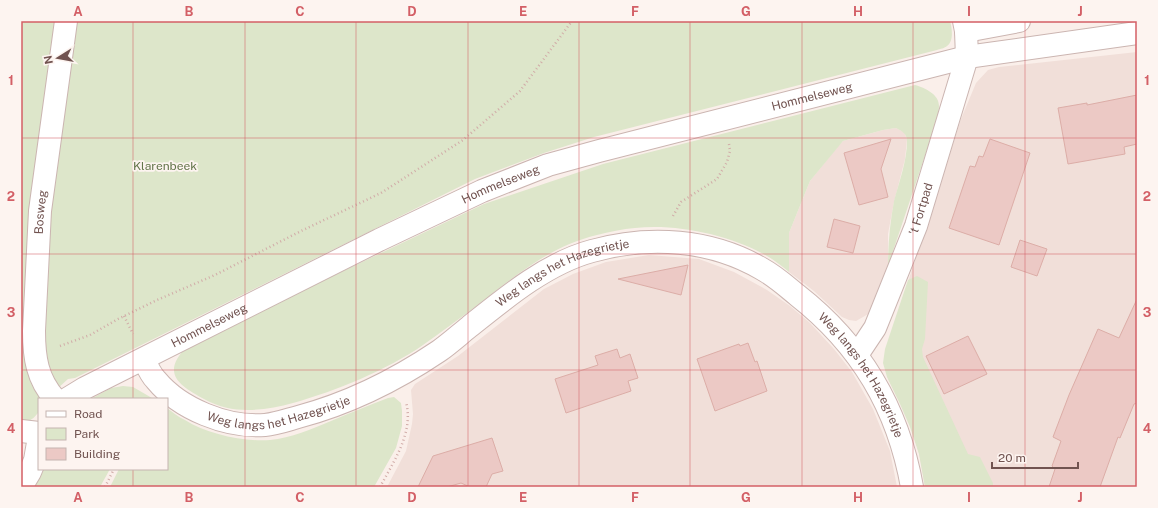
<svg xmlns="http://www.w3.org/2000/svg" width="1158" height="508" viewBox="0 0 1158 508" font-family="'Public Sans',sans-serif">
  <rect width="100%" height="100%" fill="#faefea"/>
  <g fill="#f1dfd9">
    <path d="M1137,52v435h-212l-6,-34 -10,-32 -22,-45 -1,-27 75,-230 15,-36 12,-13 11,-3z"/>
    <path d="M896,128l8,4 3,7 -2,20 -11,43 -6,32v32l-11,31 -7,16 -14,8 -7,-1 -7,-3 -28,-26 -25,-19v-39l21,-52 29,-36 4,-4 40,-11z"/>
    <path d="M649,255l50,4 35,13 33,18 23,16 20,17 24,26 18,23 21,37 17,42 7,36h-510l19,-36 6,-27 1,-10 -2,-24 4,-6 43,-28 86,-67 29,-15 33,-12z"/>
  </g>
  <g fill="#dde6ca">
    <path d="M21,21h929c2,7 4,20 -3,25 -2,2 -7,3 -10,4l-343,87 -50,16 -69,26 -400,199 -7,1 -22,20h-7l-1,14c-5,6 -8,9 -17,8z"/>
    <path d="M915,85c10,3 24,9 24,21 0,4 -1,9 -2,14l-49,146c0,-22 2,-43 6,-65 5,-19 13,-40 13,-60 0,-7 -5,-10 -11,-13l-13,2 -40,11 -33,40 -21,52v39c-5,-4 -11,-9 -17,-13 -36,-23 -94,-36 -137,-31 -12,1 -26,4 -38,7 -49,12 -83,42 -122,72 -17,13 -34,25 -52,38 -36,25 -87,46 -130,58 -29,8 -61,12 -89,-4 -21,-12 -42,-23 -22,-47l98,-51 204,-97 119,-40z"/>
    <path d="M917,276l11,6 -3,57 -3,10 1,8 45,97 12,3 13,26v4h-68l-6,-33 -9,-27 -10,-23 -13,-27 -4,-14 2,-14 23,-69z"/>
    <path d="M123,386l10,1 19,11 -1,1h-60l20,-11z"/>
    <path d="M394,397l7,6 1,8v15l-6,22 -22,39h-264l9,-18h48v-61c6,4 11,9 18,12 22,14 59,22 85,20 21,-2 42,-11 61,-19 19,-8 38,-16 57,-23z"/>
    <path d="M43,469h67l-10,18h-66z"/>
  </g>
  <g fill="#ecc9c5" stroke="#dcada7">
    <path d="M1137,95v49l-13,3 1,7 -57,10 -10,-56 29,-5v2z"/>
    <path d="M891,139l-10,30 7,28 -29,8 -15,-52z"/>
    <path d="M990,139l40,14 -31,92 -50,-17 21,-62 5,1 4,-11 4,1z"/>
    <path d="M834,219l26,7 -7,27 -26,-6z"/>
    <path d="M1020,240l27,9 -10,27 -26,-9z"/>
    <path d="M688,265l-7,30 -63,-16z"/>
    <path d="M1137,299v104l-3,1 -14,34 -2,-1 -18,50h-51l6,-18 -3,-3 9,-25 -8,-4 16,-42 29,-66 21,9z"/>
    <path d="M968,336l19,38 -43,20 -18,-38z"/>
    <path d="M748,343l7,19 2,-1 10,30 -52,20 -18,-52 42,-15 1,2z"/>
    <path d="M617,349l3,9 10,-4 8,24 -10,3 3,10 -65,22 -11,-34 43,-14 -3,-9z"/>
    <path d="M492,438l11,33 -11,3 -6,13h-16l-9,-4 -14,4h-29l15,-31z"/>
  </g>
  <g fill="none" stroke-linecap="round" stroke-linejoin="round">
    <defs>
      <g id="minor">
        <path d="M966,31l53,-10"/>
        <path id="s1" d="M857,355l18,-27 41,-102 51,-169 -1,-26 -2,-10"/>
        <path id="s2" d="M144,359c3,7 6,15 12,21 24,29 71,48 109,45 11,-1 22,-5 33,-8 49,-13 98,-37 141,-66 10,-7 20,-16 30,-24 36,-29 78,-64 123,-76 57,-16 119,-12 170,18 13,7 24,17 35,26 64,50 101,113 115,192"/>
        <path id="s3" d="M55,399c-18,-20 -21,-42 -21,-68l6,-120 26,-190"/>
        <path id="s4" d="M67,399l18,-11 294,-148 103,-49 66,-26 51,-14 368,-94 170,-24"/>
        <path d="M21,431l18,2"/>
        <path d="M21,487l9,-15 5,-12 4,-23"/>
      </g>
    </defs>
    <use href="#minor" stroke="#cbb5b1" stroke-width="24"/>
    <g stroke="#d1aca8" stroke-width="2.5" stroke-dasharray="1 3" stroke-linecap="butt">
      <path d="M673,216l8,-14 36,-23 10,-17 3,-11 -1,-7"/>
      <path d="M124,316l9,18"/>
      <path d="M60,346l30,-11 28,-16 39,-19 58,-25 86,-44 80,-38 82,-53 57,-49 52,-70"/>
      <path d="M105,487l9,-18"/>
      <path d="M380,487c14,-26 34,-55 26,-85"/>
    </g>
    <use href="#minor" stroke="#fff" stroke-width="22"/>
  </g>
  <path fill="none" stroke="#d35f66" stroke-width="1" stroke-opacity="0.55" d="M133,21v378M245,21v466M356,21v466M468,21v466M579,21v466M690,21v466M802,21v466M913,21v466M1025,21v466M21,138h1116M21,254h1116M21,370h1116M133,469v18"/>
  <g text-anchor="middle" stroke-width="3.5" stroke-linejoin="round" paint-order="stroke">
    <g font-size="12" fill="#715350" stroke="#fdf4f0">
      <text dy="4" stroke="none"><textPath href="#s4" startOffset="808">Hommelseweg</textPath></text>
      <text dy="4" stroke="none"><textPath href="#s4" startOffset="484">Hommelseweg</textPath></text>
      <text dy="4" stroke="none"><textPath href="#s1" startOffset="160">'t Fortpad</textPath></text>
      <text dy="4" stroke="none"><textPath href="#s3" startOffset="192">Bosweg</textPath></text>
      <text dy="4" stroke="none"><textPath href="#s2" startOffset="485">Weg langs het Hazegrietje</textPath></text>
      <text dy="4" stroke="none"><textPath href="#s4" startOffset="160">Hommelseweg</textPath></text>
      <text dy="4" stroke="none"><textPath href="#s2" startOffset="844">Weg langs het Hazegrietje</textPath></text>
      <text dy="4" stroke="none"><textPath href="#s2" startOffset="161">Weg langs het Hazegrietje</textPath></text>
    </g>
    <g font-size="12" fill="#63754a" stroke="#fdf4f0">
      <text x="165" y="170">Klarenbeek</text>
    </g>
  </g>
  <rect width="1158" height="508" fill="none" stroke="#fdf4f0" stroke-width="44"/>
  <rect x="38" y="398" width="130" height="72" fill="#fdf4f0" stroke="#c5b4b0"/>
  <rect x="46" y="411" width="20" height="6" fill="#ffffff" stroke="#c5b4b0"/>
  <text x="74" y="418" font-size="12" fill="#715350">Road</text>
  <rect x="46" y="428" width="20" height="12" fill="#dde6ca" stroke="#c5b4b0"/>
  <text x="74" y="438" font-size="12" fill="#715350">Park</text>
  <rect x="46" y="448" width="20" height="12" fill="#ecc9c5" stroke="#c5b4b0"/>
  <text x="74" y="458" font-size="12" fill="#715350">Building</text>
  <g transform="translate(58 58) rotate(259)" stroke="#fdf4f0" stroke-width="3" paint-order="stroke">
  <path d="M0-3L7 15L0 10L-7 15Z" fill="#715350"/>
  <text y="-6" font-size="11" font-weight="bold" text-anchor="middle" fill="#715350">N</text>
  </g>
  <path d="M992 462v6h86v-6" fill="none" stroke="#715350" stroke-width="2"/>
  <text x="998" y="462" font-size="12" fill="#715350" stroke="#fdf4f0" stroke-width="3" paint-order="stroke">20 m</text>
  <rect x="22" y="22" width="1114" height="464" fill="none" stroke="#d35f66" stroke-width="1.5"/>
  <g font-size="13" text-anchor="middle" font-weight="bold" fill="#d35f66">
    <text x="78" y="16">A</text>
    <text x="189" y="16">B</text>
    <text x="300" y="16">C</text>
    <text x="412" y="16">D</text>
    <text x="523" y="16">E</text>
    <text x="635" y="16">F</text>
    <text x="746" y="16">G</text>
    <text x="858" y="16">H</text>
    <text x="969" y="16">I</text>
    <text x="1080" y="16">J</text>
    <text x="11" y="85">1</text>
    <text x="1147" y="85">1</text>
    <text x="11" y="201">2</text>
    <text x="1147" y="201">2</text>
    <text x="11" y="317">3</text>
    <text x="1147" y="317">3</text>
    <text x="11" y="433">4</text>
    <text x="1147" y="433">4</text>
    <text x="78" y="502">A</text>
    <text x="189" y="502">B</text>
    <text x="300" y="502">C</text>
    <text x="412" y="502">D</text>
    <text x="523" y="502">E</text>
    <text x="635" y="502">F</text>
    <text x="746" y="502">G</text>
    <text x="858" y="502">H</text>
    <text x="969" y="502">I</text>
    <text x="1080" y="502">J</text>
  </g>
</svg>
